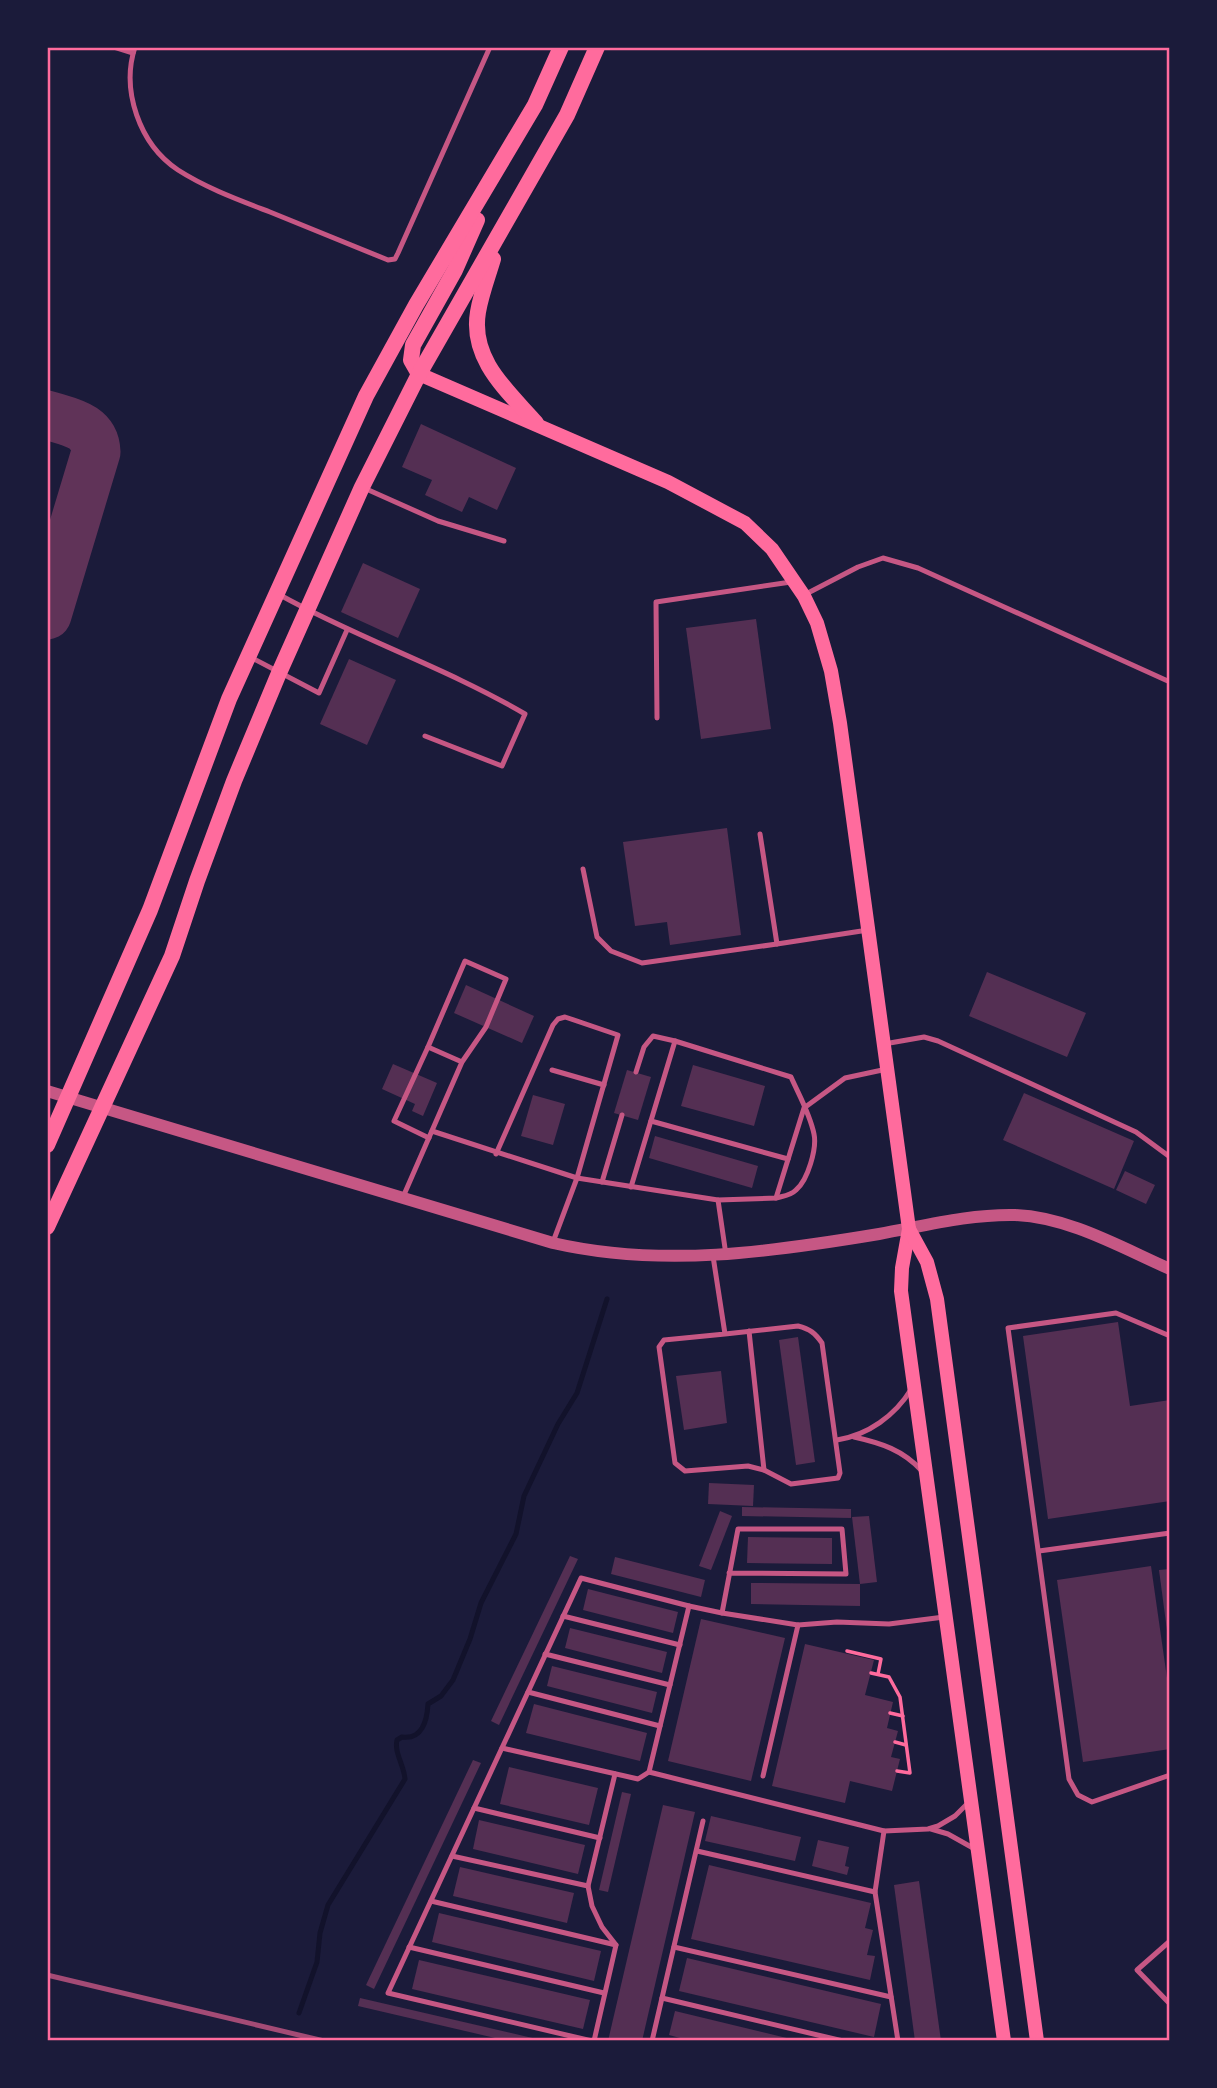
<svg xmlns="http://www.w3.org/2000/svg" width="1217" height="2088" viewBox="0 0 1217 2088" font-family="'DejaVu Sans',sans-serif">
  <rect width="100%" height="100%" fill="#1b1b3a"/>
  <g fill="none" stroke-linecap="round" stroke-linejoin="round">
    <path stroke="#12122b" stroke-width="5" d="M299,2013l18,-51 3,-29 8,-28 77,-126c-1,-14 -11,-26 -8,-39l5,-3c20,3 25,-16 26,-33l13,-8 12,-16 17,-41 11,-36 35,-69 8,-38 34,-72 19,-31 30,-94"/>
    <path stroke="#603358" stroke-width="49" d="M47,415c22,7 48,10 49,37l-49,163"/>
  </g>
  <g fill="#542f53">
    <path d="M421,424l95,44 -19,42 -28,-13 -7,15 -37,-17 7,-15 -30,-13z"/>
    <path d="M363,563l57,26 -22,49 -57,-26z"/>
    <path d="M756,619l15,110 -70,10 -15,-111z"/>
    <path d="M349,659l47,21 -29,65 -47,-21z"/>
    <path d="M727,828l14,107 -71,10 -3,-23 -32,4 -12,-84z"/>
    <path d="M987,972l99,41 -19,44 -98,-41z"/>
    <path d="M466,985l68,31 -12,27 -68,-30z"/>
    <path d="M393,1064l44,19 -14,33 -11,-5 3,-7 -33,-15z"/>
    <path d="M693,1065l72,21 -11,40 -73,-20z"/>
    <path d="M627,1070l24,7 -13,43 -24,-7z"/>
    <path d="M1024,1093l110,48 -20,48 -111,-49z"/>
    <path d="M533,1095l32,9 -12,41 -32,-9z"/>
    <path d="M655,1136l103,30 -6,22 -103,-30z"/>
    <path d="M1125,1171l30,14 -9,19 -30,-14z"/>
    <path d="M1118,1322l12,84 40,-6v101l-122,18 -25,-183z"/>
    <path d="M798,1337l17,125 -19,3 -17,-125z"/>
    <path d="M721,1371l6,52 -43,7 -8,-54z"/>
    <path d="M709,1483l45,2 -1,21 -45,-2z"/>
    <path d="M742,1507l109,2v9l-109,-2z"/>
    <path d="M720,1511l12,5 -21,54 -12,-4z"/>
    <path d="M869,1516l8,66 -17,2 -8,-67z"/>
    <path d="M748,1537l84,1v26l-85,-1z"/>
    <path d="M570,1556l8,3 -79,166 -8,-4z"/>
    <path d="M615,1557l90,23 -4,17 -90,-23z"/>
    <path d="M1151,1566l19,133v50l-87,13 -26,-182z"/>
    <path d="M1170,1569v69h-2l-9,-68z"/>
    <path d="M751,1583l109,1v22l-109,-2z"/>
    <path d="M588,1589l90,23 -5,21 -90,-23z"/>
    <path d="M701,1619l84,19 -34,143 -83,-20z"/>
    <path d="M570,1628l97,24 -5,21 -97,-25z"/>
    <path d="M805,1644l69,16 -9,35 28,7 -6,26 11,3 -7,26 9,2 -8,32 -42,-10 -5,22 -73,-17z"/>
    <path d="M552,1666l105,26 -5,21 -105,-27z"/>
    <path d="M534,1704l113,29 -7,28 -114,-28z"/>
    <path d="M473,1760l8,3 -107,226 -8,-4z"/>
    <path d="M509,1767l89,21 -9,37 -89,-21z"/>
    <path d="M622,1792l9,2 -23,98 -9,-2z"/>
    <path d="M663,1805l32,7 -53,229h-34z"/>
    <path d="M711,1816l90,21 -6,24 -90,-20z"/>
    <path d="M479,1820l106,25 -7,29 -105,-25z"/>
    <path d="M818,1840l31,7 -4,19 4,1 -2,8 -35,-9z"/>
    <path d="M709,1865l162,38 -6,25 8,2 -6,25 8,1 -5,24 -179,-41z"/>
    <path d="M460,1867l114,26 -7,30 -114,-27z"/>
    <path d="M919,1881l22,160h-26l-21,-156z"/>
    <path d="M439,1913l162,38 -7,30 -162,-39z"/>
    <path d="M687,1958l194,46 -7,33 -195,-46z"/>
    <path d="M419,1960l171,40 -7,29 -171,-40z"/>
    <path d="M360,1998l181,42v1h-33l-150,-35z"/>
    <path d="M675,2011l120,29v1h-104l-22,-6z"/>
  </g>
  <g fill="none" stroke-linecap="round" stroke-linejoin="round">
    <g stroke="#ff6b9d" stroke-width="3.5">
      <path d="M847,1651l34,8 -3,15"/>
      <path d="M871,1673l18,4 11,20 10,76 -13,-2"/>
      <path d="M890,1713l13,3"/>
      <path d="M895,1742l11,3"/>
    </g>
    <g stroke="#c65784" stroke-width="5">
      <path d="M114,47l19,6"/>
      <path d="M135,47c-14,43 4,97 43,123 28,18 61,30 92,42 39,16 79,32 118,48l7,-1 3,-6 92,-206"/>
      <path d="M364,488l74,33 66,20"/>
      <path d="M806,594l52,-27 25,-9 35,10 252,114"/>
      <path d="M280,595c79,44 167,73 245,119l-23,52 -77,-30"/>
      <path d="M252,658l67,35 28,-63"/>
      <path d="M657,718l-1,-116 135,-20"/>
      <path d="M760,834l17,110 91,-14"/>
      <path d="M583,869l14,68 14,14 31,12 135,-19"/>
      <path d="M884,1044l40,-7 14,4 198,91 34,25"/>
      <path d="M428,1047l-34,74 35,17"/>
      <path d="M552,1070l52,15"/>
      <path d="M636,1072l8,-25 9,-11 22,5 116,36c8,18 19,37 23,57 3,14 -6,46 -18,56 -6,6 -13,6 -20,8"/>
      <path d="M651,1121l137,38"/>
      <path d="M432,1131l145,47 -24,64"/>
      <path d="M496,1154l57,-129 5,-6 7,-2 53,18 -41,143 141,22 8,55"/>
      <path d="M602,1182l20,-67"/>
      <path d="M631,1187l44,-146"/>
      <path d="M403,1197l59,-135 24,-35 20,-48 -41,-18 -37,86 34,15"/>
      <path d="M718,1200l58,-2 28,-90 41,-30 42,-9"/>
      <path d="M713,1256l12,78 73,-8c12,3 17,7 24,17l18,130 -2,5 -47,6 -27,-14 -16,-4 -63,5 -10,-8 -16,-116 5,-7 61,-6"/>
      <path d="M749,1331l15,139"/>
      <path d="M1170,1336l-54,-23 -108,15 61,451 9,16 14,7 78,-27"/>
      <path d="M854,1437c27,6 49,13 68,34"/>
      <path d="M837,1440c31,-5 58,-24 75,-52"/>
      <path d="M1039,1551l131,-18"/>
      <path d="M722,1613l16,-84h104l4,45 -117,-1"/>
      <path d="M563,1616l117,29"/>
      <path d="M944,1617l-55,7 -52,-2 -39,3 -76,-12 -33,-7 -40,166 235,59 44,-2 10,-3 17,-10 13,-13"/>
      <path d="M545,1654l125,31"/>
      <path d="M528,1692l132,34"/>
      <path d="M502,1748l136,31 11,-7"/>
      <path d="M763,1776l35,-151"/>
      <path d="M474,1808l126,30"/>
      <path d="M931,1829l17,5 25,14"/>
      <path d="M884,1831l-9,61 23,149"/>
      <path d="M697,1851l178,41"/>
      <path d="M452,1856l136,30"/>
      <path d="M431,1901l185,44"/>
      <path d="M1170,1941l-33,29 33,34"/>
      <path d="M409,1947l195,46"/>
      <path d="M674,1947l217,50"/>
      <path d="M662,1998l181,43"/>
      <path d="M592,2041l-204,-48 193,-415 108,28"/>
      <path d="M594,2041l22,-96 -14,-18 -10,-21 -4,-20 27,-112"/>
      <path d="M652,2041l51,-220"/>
    </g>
    <path stroke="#c65784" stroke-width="12" d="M47,1091l506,152c109,25 218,9 326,-9 45,-8 90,-20 136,-19 54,2 107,33 155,54"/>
    <g stroke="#ff6b9d" stroke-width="14">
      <path d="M419,374l249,108 77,41 27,26 32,47 13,27 14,48 9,52 69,506 -7,39 -1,23 103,750"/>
      <path d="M909,1229l18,33 10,37 100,742"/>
    </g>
    <g stroke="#ff6b9d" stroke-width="16">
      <path d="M493,259c-5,17 -12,35 -15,53 -8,48 30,79 58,111"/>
      <path d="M419,374l-8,-14 2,-15 42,-75 22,-50"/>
      <path d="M47,1145l103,-235 79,-211 137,-303 50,-91 119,-200 26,-58"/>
      <path d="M47,1227l125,-271 25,-75 37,-100 45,-108 83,-186 57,-113 148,-259 30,-68"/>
    </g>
    <path stroke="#a44b75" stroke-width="5" d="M47,1975l277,66"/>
  </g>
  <rect width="1217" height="2088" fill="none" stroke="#1b1b3a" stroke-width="98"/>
  <rect x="49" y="49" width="1119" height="1990" fill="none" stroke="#ff6b9d" stroke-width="2.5"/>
</svg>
